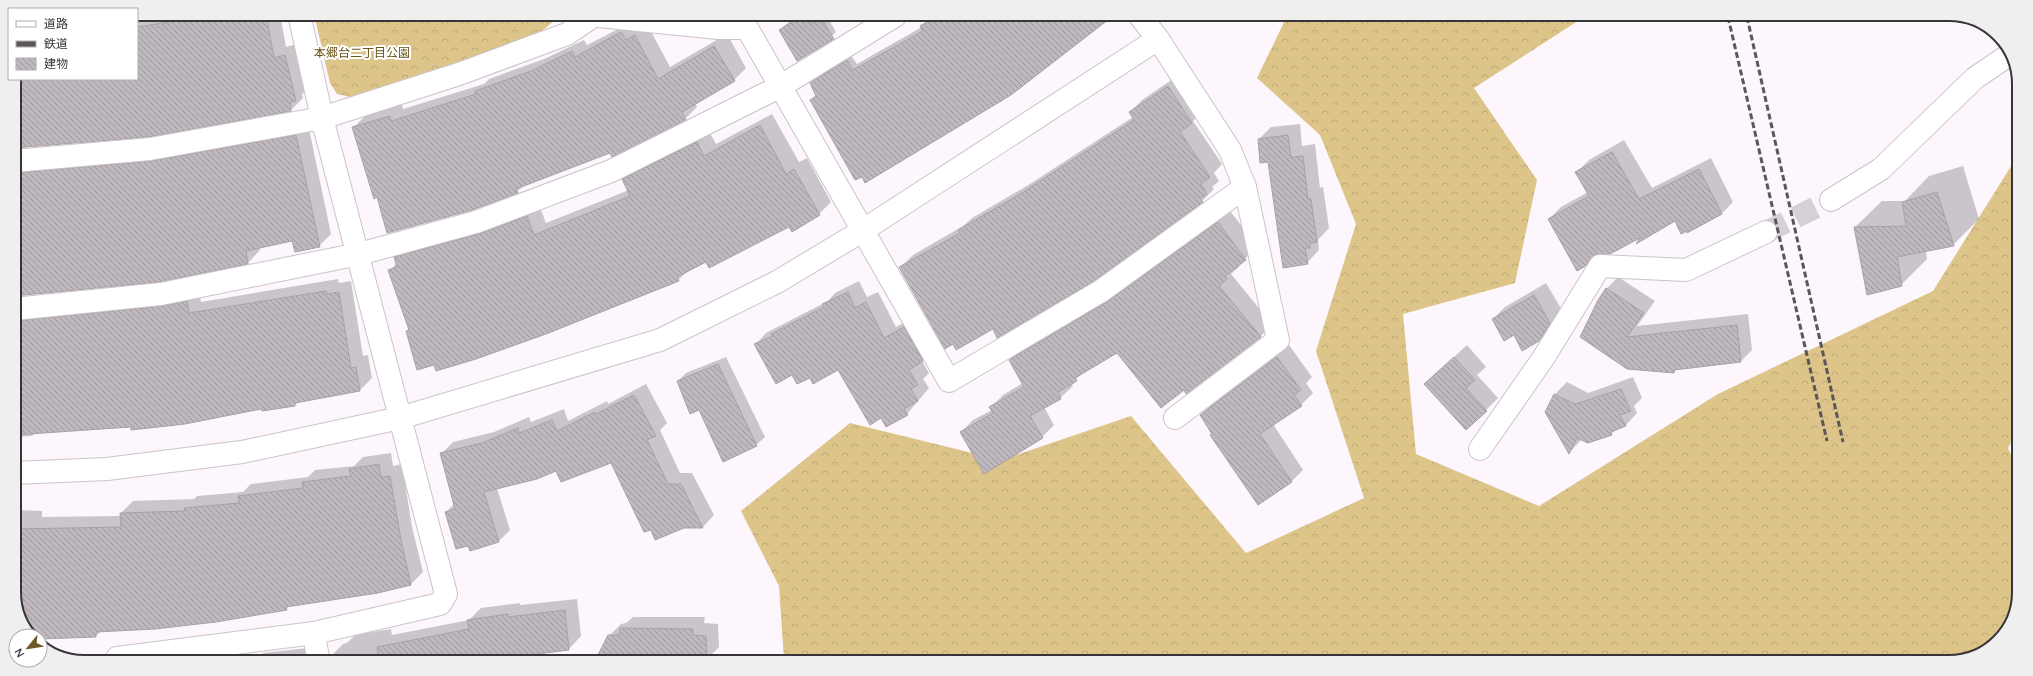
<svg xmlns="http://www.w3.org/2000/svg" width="2033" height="676" viewBox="0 0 2033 676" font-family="Quicksand,'Noto Sans JP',sans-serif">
  <defs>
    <pattern id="forest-crowns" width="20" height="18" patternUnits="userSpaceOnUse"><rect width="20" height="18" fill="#ddc489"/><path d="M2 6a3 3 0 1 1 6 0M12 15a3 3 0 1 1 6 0" fill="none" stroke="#bea977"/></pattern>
    <pattern id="building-back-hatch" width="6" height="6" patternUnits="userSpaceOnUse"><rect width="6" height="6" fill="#bfb9bf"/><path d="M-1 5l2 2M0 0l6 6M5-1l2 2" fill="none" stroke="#9c979c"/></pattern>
  </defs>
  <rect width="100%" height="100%" fill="#fdf7fd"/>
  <g fill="url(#forest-crowns)">
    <path d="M314,14l239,1 2,5 -13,11 -86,32 -106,34 -13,-3 -7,-11z"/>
    <path d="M1287,16l297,1 -110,71 63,92 -22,103 -112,31 13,140 123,52 179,-112 215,-103 85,-136 -1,277 -9,16 8,17 -1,149 -24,34 -42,14 -1165,-2 -5,-74 -38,-75 109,-88 151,37 130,-44 115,137 118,-55 -48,-147 40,-127 -36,-89 -63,-57z"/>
  </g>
  <g fill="#0003">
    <path d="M137,14h143l6,33 11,-3 11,44 -6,6 1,4 -12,12 -277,37 1,-68h122z"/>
    <path d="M797,15h29l10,17 -12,12 -44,-14z"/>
    <path d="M932,16h177l-12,11 -286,73 6,-5 -6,-12 13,-12 26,-17 7,10 65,-37z"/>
    <path d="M634,21l13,3 23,43 57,-33 19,34 -12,12 -39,23 2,4 -12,12 -74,33 -86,32 -8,8 -45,17 -94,-13 -24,-69 12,-12 36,-11 1,5 81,-25 5,-5 55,-20 40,-19 3,5z"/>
    <path d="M1180,74l24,36 -11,11 29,43 -8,9 5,8 -7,6 2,2 -12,12 -209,127 -92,-61 12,-12 50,-29 9,-8 58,-34 103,-67 -3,-5 12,-12z"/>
    <path d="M772,114l27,48 8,-4 24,44 -12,12 -112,47 -19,10 -10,9 -243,84 -28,-33 2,-3 -20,-57 8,-8 -2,-5 13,-13 131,-40 7,18 83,-33 -5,-11 12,-12 73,-36 7,13z"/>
    <path d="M308,124l23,110 -12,12 -26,-6 -33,7v3l-12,13 -89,18 -145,14v-143z"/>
    <path d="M1300,124l2,22 13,-2 5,44 3,-1 6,41 -11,12 1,10 -12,13 -48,-124 12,-12z"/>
    <path d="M1624,140l28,48 59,-30 22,44 -12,12 -46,6 -78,34 -13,13 -35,-48 12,-12 27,-15 -11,-20 12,-12z"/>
    <path d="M1963,166l16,53 -26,26 -27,5 1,9 -26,26 -46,-58 27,-26h23l24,-25z"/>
    <path d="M1230,211l28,36 -20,18 1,2 -8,7 41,50 -12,13 -142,15 -30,17 -17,14 2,3 -13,12 -16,9 10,18 -12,12 -81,-5 12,-12 19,-10 -1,-3 12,-12 20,-12 -13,-23 13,-12z"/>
    <path d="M1618,277l37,24 -18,25 111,-12 4,36 -11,11 -63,7 -4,4 -47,-4 -29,-67 9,-13z"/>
    <path d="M338,279l1,4 12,-2 12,75 5,-1 4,23 -12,12 -62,12 -3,3 -33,3 -130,18 -97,7 -3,3 -18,1v-137l185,-10 2,12z"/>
    <path d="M859,281l8,16 11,-5 18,35 19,-11 19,33 -12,12 7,12 -6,6 6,9 -22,26 -68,-45 -29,7 -17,-2 -38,-29 11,-12 62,-32 7,-8z"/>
    <path d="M1546,283l16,27 -11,18 -13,13 -24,-7 -21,-15 12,-12z"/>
    <path d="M1289,345l23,32 -6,6 7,10 -12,12 -28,19 30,46 -12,12 -78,-49 -12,-18 12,-12z"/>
    <path d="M1467,345l19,22 -9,8 21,23 -12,12 -48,-38z"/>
    <path d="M726,357l39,80 -9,8 -57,-36 -21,-28 8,-8z"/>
    <path d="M1633,377l9,21 -8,8 3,7 -12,13 -7,2 -7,6 -29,5 -12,13 -15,-58 12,-12 21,11z"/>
    <path d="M646,384l21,39 -7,7 20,43h12l22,42 -11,12 -52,1 -39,-66 -55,8 -60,18 13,42 -12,12 -30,3 -22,-33 8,-8 -13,-50 12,-12 41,-10 35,-15 2,5 33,-13 4,12 39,-20 1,3z"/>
    <path d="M391,453l2,13 9,-2 10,63 11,45 -12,12 -122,22 -3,3 -184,21 -6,6 -56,2v-2l-11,-1 -15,-39v-84l2,-2 26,1v6l79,-1v-3l12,-12 61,-2 3,-3 46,-4 8,-8 57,-7 7,-7 39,-4 9,-9z"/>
    <path d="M577,599l4,37 -12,13 -65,8v2h-173v-3l12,-12 4,-1 8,-8 36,-6 1,6 77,-15 12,-12 39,-5v2z"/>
    <path d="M633,617h72l-1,6 14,1 1,23 -12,12h-110l12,-23 12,-12 5,-1z"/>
    <path d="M317,647l9,12h-69l6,-6z"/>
  </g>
  <g fill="url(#building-back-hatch)" stroke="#a8a2a8">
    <path d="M220,14h46l8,44 11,-3 11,46 -6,1 1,9 -143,26 -134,11 1,-69h122v-52z"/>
    <path d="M803,15h3l5,9 10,-6 13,21 -37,22 -18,-31z"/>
    <path d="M937,16h176l-102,79 -146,88 -3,-6 -7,3 -45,-80 6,-4 -6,-13 37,-23 6,10 70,-39 -3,-5z"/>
    <path d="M621,32l5,8 9,-5 23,44 56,-33 21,35 -53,31 4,8 -74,37 -2,-4 -94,36 2,4 -46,17 -85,23 -10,-36 -3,2 -22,-72 38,-11 1,5 85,-27 -1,-3 56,-20 41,-20 3,6z"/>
    <path d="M1168,86l24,37 -12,9 30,45 -9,7 6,10 -7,5 3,3 -109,79 -97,57 -4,-9 -37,21 -3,-6 -8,5 -46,-82 61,-34 -2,-3 59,-34 117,-76 -5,-8z"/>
    <path d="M760,125l26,49 8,-5 26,46 -28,17 -3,-5 -80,41 -3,-6 -29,15 2,4 -133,53 -70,25 -40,12 -2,-6 -17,5 -11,-39 3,-1 -21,-60 9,-3 -3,-10 85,-23 48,-18 7,19 96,-39 -8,-17 75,-37 7,14z"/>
    <path d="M296,135l24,112 -25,5 -3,-11 -46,10 2,13 -89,18 -145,14v-123l138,-12z"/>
    <path d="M1288,135l3,22 12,-1 5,43h3l6,43 -7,1v5h-5l3,16 -25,4 -15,-106 -8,1 -2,-24z"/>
    <path d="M1612,152l27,47 60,-30 23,45 -35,19v-2l-6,3 -6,-13 -39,23 4,-6 -30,16 -15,1 -11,12 -7,4 -29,-52 41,-23 -14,-24z"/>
    <path d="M1937,192l17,54 -57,11 5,29 -35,9 -13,-68 52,-1 -4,-24z"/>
    <path d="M1218,222l28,38 -21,16 2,3 -8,7 42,51 -75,57 -2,-4 -23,18 -44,-55 -42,25 2,3 -19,11 3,7 -31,17 13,22 -59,36 -24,-42 33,-19 -4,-6 35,-20 -15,-27 98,-58z"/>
    <path d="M1606,288l38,25 -17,24 110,-12 4,37 -67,8v3l-47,-4 -47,-32 18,-37z"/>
    <path d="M326,291l1,3 12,-2 12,76 5,-1 4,24 -65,12v3l-33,5 -1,-2 -76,15 -54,6v-3l-117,8v-114l148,-15 25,-5 2,12z"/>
    <path d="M848,292l7,16 11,-6 18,36 20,-11 19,34 -14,9 9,15 -7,4 7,12 -14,8 4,6 -22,12 -5,-9 -11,7 -32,-55 -25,14 -3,-6 -13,6 -5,-9 -16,9 -22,-40 19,-8 -2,-2 53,-27 -2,-3z"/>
    <path d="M1534,295l16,28 -11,18 -17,10 -8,-16 -10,6 -12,-22z"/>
    <path d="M1277,357l24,33 -7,5 8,11 -42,28 32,48 -34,23 -48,-70 2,-1 -12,-19z"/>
    <path d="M1454,357l21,23 -9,8 21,23 -21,19 -42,-46z"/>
    <path d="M718,364l39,82 -34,16 -24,-52 -9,4 -13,-33z"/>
    <path d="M1621,389l10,22 -11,4 6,11 -15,6 1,3 -24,8 -11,-5 -8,16 -24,-42 9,-18 21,10z"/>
    <path d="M634,395l22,41 -9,4 21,44h13l22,44h-19l-29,12 -4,-10 -7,2 -33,-69 -50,19 -5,-11 -19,8 -53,13 15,50 -29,9 -2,-5 -12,3 -11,-37 10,-3 -15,-56 42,-10 36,-15 1,5 33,-13 5,11 38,-19 1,2z"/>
    <path d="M379,464l2,13 9,-1 11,64 10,45 -33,8 -92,14 1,3 -71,12 -61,7 -59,3v5l-56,2v-3l-11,-1 -15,-39v-67l107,-2 -1,-14 65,-2 -1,-3 55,-5 -1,-7 65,-8 -1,-6 49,-6 -2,-7z"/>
    <path d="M565,610l4,40 -71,9h-120l-1,-12 92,-18 -2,-9 41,-6v3z"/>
    <path d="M620,628l73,1v6l13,1 1,24 -111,-1 12,-24h12z"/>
  </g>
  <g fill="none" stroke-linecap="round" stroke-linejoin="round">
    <path stroke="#d6d0d6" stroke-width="22" stroke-dasharray="22 11" stroke-linecap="butt" d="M1766,232l65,-32"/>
    <defs>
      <g id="minor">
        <path d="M299,14l23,104 124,476 -6,10 -126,29 4,26"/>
        <path d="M589,15l129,13h29l202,353 152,-90 144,-104"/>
        <path d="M1140,16l18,23 72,111 15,37 33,153 -103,78"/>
        <path d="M14,161l136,-12 172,-31 137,-44 108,-40 25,-17"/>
        <path d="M1831,200l50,-31 94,-91 34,-23"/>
        <path d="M14,309l147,-15 198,-40 117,-32 135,-51 170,-85 114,-70"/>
        <path d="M1480,449l64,-92 56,-91 86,4 80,-38"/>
        <path d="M117,658l197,-25"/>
      </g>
      <path id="tertiary" d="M14,473l93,-4 135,-17 158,-34 260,-78 117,-58 85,-51 296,-192"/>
    </defs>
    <use href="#minor" stroke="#cac4ca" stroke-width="24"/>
    <use href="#tertiary" stroke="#cac4ca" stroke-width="24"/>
    <use href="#minor" stroke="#fff" stroke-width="22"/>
    <use href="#tertiary" stroke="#fff" stroke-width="22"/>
    <g stroke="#5a565a" stroke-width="3" stroke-dasharray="6 3" stroke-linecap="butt">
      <path d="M1728,17l99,424"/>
      <path d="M1747,17l96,425"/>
    </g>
  </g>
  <g text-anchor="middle" stroke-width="4" stroke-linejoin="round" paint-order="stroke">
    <g font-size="12" fill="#6a5416" stroke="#fff">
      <text x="362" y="57">本郷台二丁目公園</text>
    </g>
  </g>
  <path d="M0 0H2033V676H0ZM84 21H1949A63 63 0 0 1 2012 84V592A63 63 0 0 1 1949 655H84A63 63 0 0 1 21 592V84A63 63 0 0 1 84 21Z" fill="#efefef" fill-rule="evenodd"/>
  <path fill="none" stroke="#383538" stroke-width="2" d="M84 21H1949A63 63 0 0 1 2012 84V592A63 63 0 0 1 1949 655H84A63 63 0 0 1 21 592V84A63 63 0 0 1 84 21Z"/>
  <rect x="8" y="8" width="130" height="72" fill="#ffffff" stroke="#afaeaf"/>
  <rect x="16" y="21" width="20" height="6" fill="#ffffff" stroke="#afaeaf"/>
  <text x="44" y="28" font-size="12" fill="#383538">道路</text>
  <rect x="16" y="41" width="20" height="6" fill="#5a565a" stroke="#afaeaf"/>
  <text x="44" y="48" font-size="12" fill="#383538">鉄道</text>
  <rect x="16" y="58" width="20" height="12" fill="url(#building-back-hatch)" stroke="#afaeaf"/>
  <text x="44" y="68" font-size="12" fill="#383538">建物</text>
  <g transform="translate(28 648) rotate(240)"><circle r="19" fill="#ffffff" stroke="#afaeaf"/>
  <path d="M0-3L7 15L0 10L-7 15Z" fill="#6d5928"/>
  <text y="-6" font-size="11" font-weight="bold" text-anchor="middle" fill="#383538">N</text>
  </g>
</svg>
